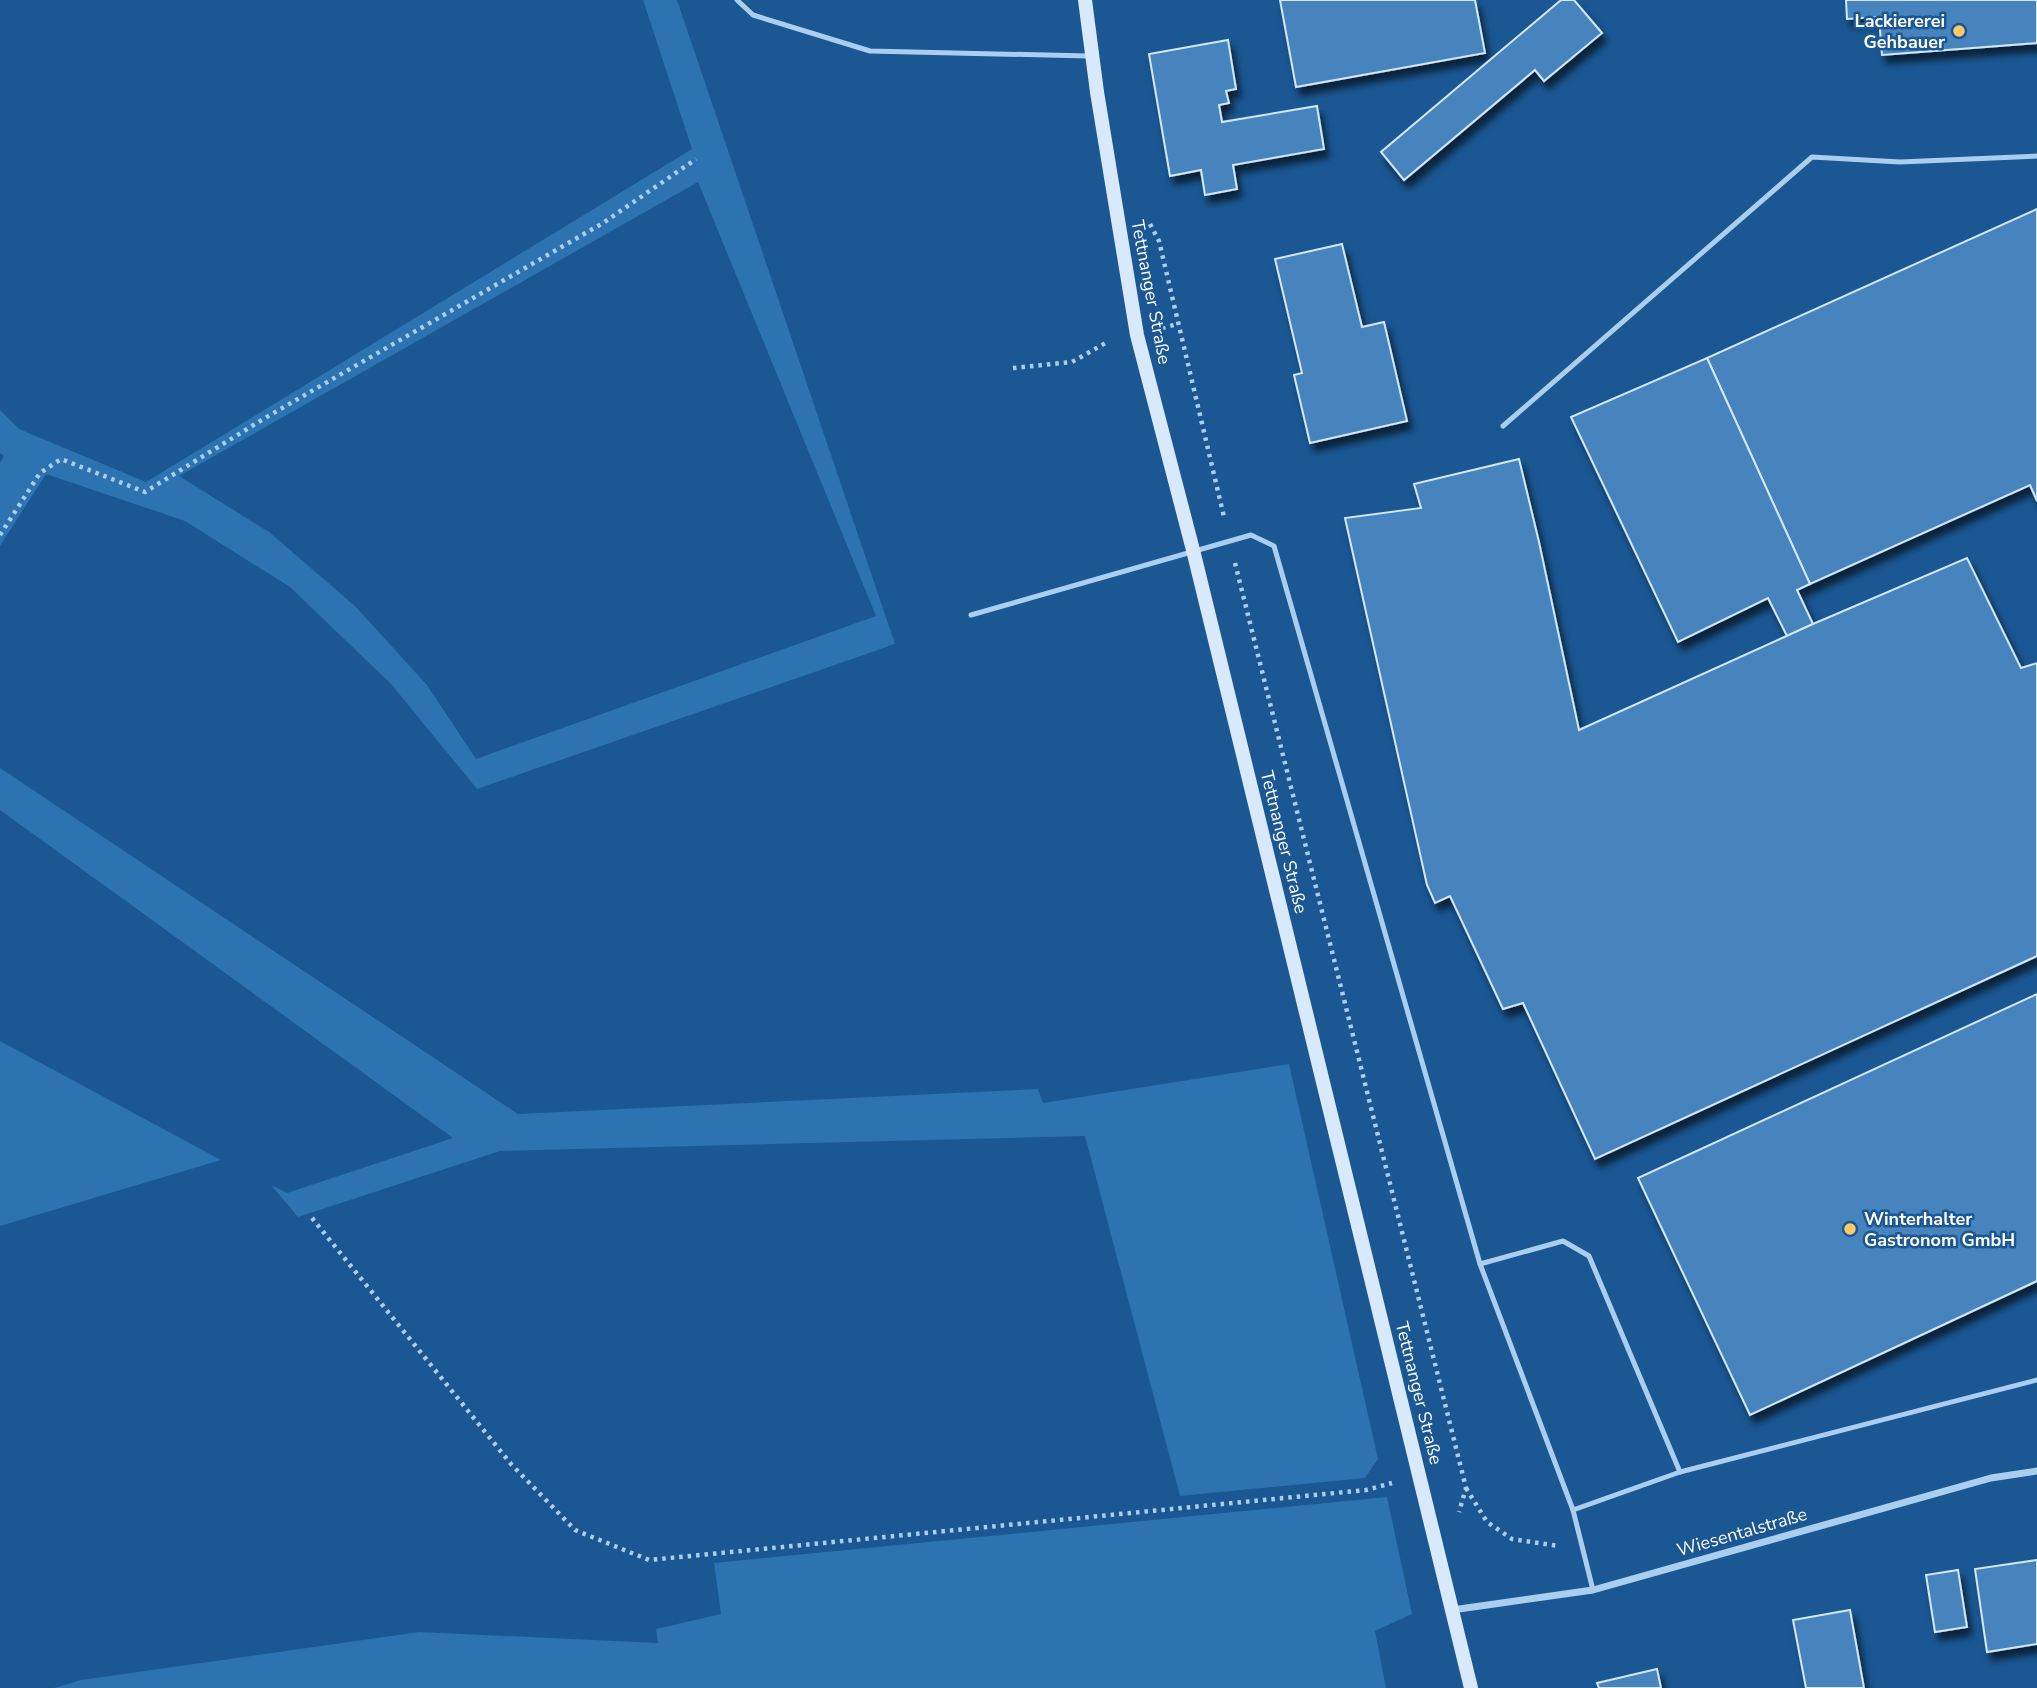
<svg xmlns="http://www.w3.org/2000/svg" width="2037" height="1688" viewBox="0 0 2037 1688" font-family="'Nunito Sans',sans-serif">
  <defs>
    <filter id="shadow"><feDropShadow dx="4.5" dy="8" stdDeviation="3.5" flood-color="#0009"/></filter>
  </defs>
  <rect width="100%" height="100%" fill="#1a5793"/>
  <g fill="#2d72b1" fill-rule="evenodd">
    <path d="M643,0h34l218,644 -418,145 -86,-105 -101,-97 -105,-66 -139,-47 -46,72v-83l4,-7 -4,-3v-43l19,19 127,53 546,-333zM698,182l178,434 -400,143 -49,-74 -72,-79 -86,-74 -90,-56z"/>
    <path d="M0,768l518,346 520,-25 5,14 246,-39 89,395 -13,19 -185,18 -95,-360 -585,15 -202,66 -27,-32 16,8 166,-55 -453,-328z"/>
    <path d="M0,1041l221,119 -221,66z"/>
    <path d="M1387,1497l25,117 -37,17 11,57h-1332l27,-8 338,-48 239,11 -2,-14 65,-15 -7,-51z"/>
  </g>
  <g fill="#4783bc" stroke="#d1e7fb" stroke-width="2" filter="url(#shadow)">
    <path d="M1280,0h195l10,53 -189,34z"/>
    <path d="M1561,0h13l28,33 -58,48 -9,-11 -131,110 -23,-28z"/>
    <path d="M1846,0h191v43l-155,12 -3,-38 -32,2z"/>
    <path d="M1228,40l8,49 -10,2 3,12 -10,2 3,17 95,-16 7,43 -91,16 4,24 -32,6 -4,-25 -31,6 -21,-122z"/>
    <path d="M2037,209v292l-7,-16 -220,99 -103,-226z"/>
    <path d="M1342,244l20,83 22,-5 23,99 -97,22 -16,-68 8,-2 -27,-114z"/>
    <path d="M1707,358l103,226 -13,6 16,34 -26,12 -19,-38 -90,44 -107,-225z"/>
    <path d="M1519,459l20,83 40,188 234,-106 154,-66 54,110 16,-5v293l-442,203 -72,-156 -20,6 -53,-113 -15,7 -8,-18 -82,-367 76,-10 -7,-24z"/>
    <path d="M2037,994v287l-287,134 -112,-237z"/>
    <path d="M2037,1560v84l-50,8 -12,-83z"/>
    <path d="M1958,1570l9,57 -32,5 -9,-57z"/>
    <path d="M1850,1610l14,78h-58l-13,-68z"/>
    <path d="M1657,1669l4,19h-62l-2,-5z"/>
  </g>
  <g fill="none" stroke-linecap="round" stroke-linejoin="round">
    <g stroke="#aaceef" stroke-width="4.5" stroke-dasharray="3.5 5" stroke-linecap="butt">
      <path d="M1150,224l9,17 65,276"/>
      <path d="M1162,328l16,-4"/>
      <path d="M1013,368l59,-6 37,-21"/>
      <path d="M0,535l40,-62 21,-14 84,33 120,-74 338,-195 93,-64"/>
      <path d="M1235,563l231,925 -7,24"/>
      <path d="M312,1218l199,246 64,66 74,30 717,-70 26,-7"/>
      <path d="M1466,1488l21,34 25,17 46,7"/>
    </g>
    <g stroke="#aaceef" stroke-width="5">
      <path d="M737,0l16,15 117,36 219,5"/>
      <path d="M1503,426l309,-269 88,5 137,-6"/>
      <path d="M971,615l280,-80 23,11 206,718 83,-23 26,15 91,216"/>
      <path d="M1480,1264l93,246"/>
      <path d="M1593,1590l-20,-80 107,-38 357,-92"/>
    </g>
    <path stroke="#aaceef" stroke-width="7" d="M1452,1610l141,-20 398,-112 46,-7"/>
    <path stroke="#d8e9fb" stroke-width="14" d="M1085,0l12,92 40,243 56,215 278,1138"/>
  </g>
  <g fill="#ffca69" stroke="#1a5793" stroke-width="2.5">
    <circle cx="1959" cy="31" r="7"/>
    <circle cx="1850" cy="1229" r="7"/>
  </g>
  <g text-anchor="middle" stroke-width="5" stroke-linejoin="round" paint-order="stroke">
    <g font-size="18" font-weight="bold" fill="#fff" stroke="#1a5793" text-anchor="end">
      <text x="1945" y="27">Lackiererei<tspan x="1945" dy="21">Gehbauer</tspan></text>
      <text x="1864" y="1225" text-anchor="start">Winterhalter<tspan x="1864" dy="21">Gastronom GmbH</tspan></text>
    </g>
    <g font-size="18" fill="#fff" stroke="#1a5793">
      <text transform="translate(1151 292) rotate(79)" y="6">Tettnanger Straße</text>
      <text transform="translate(1284 842) rotate(76)" y="6">Tettnanger Straße</text>
      <text transform="translate(1419 1393) rotate(76)" y="6">Tettnanger Straße</text>
      <text transform="translate(1742 1532) rotate(-16)" y="6">Wiesentalstraße</text>
    </g>
  </g>
</svg>
